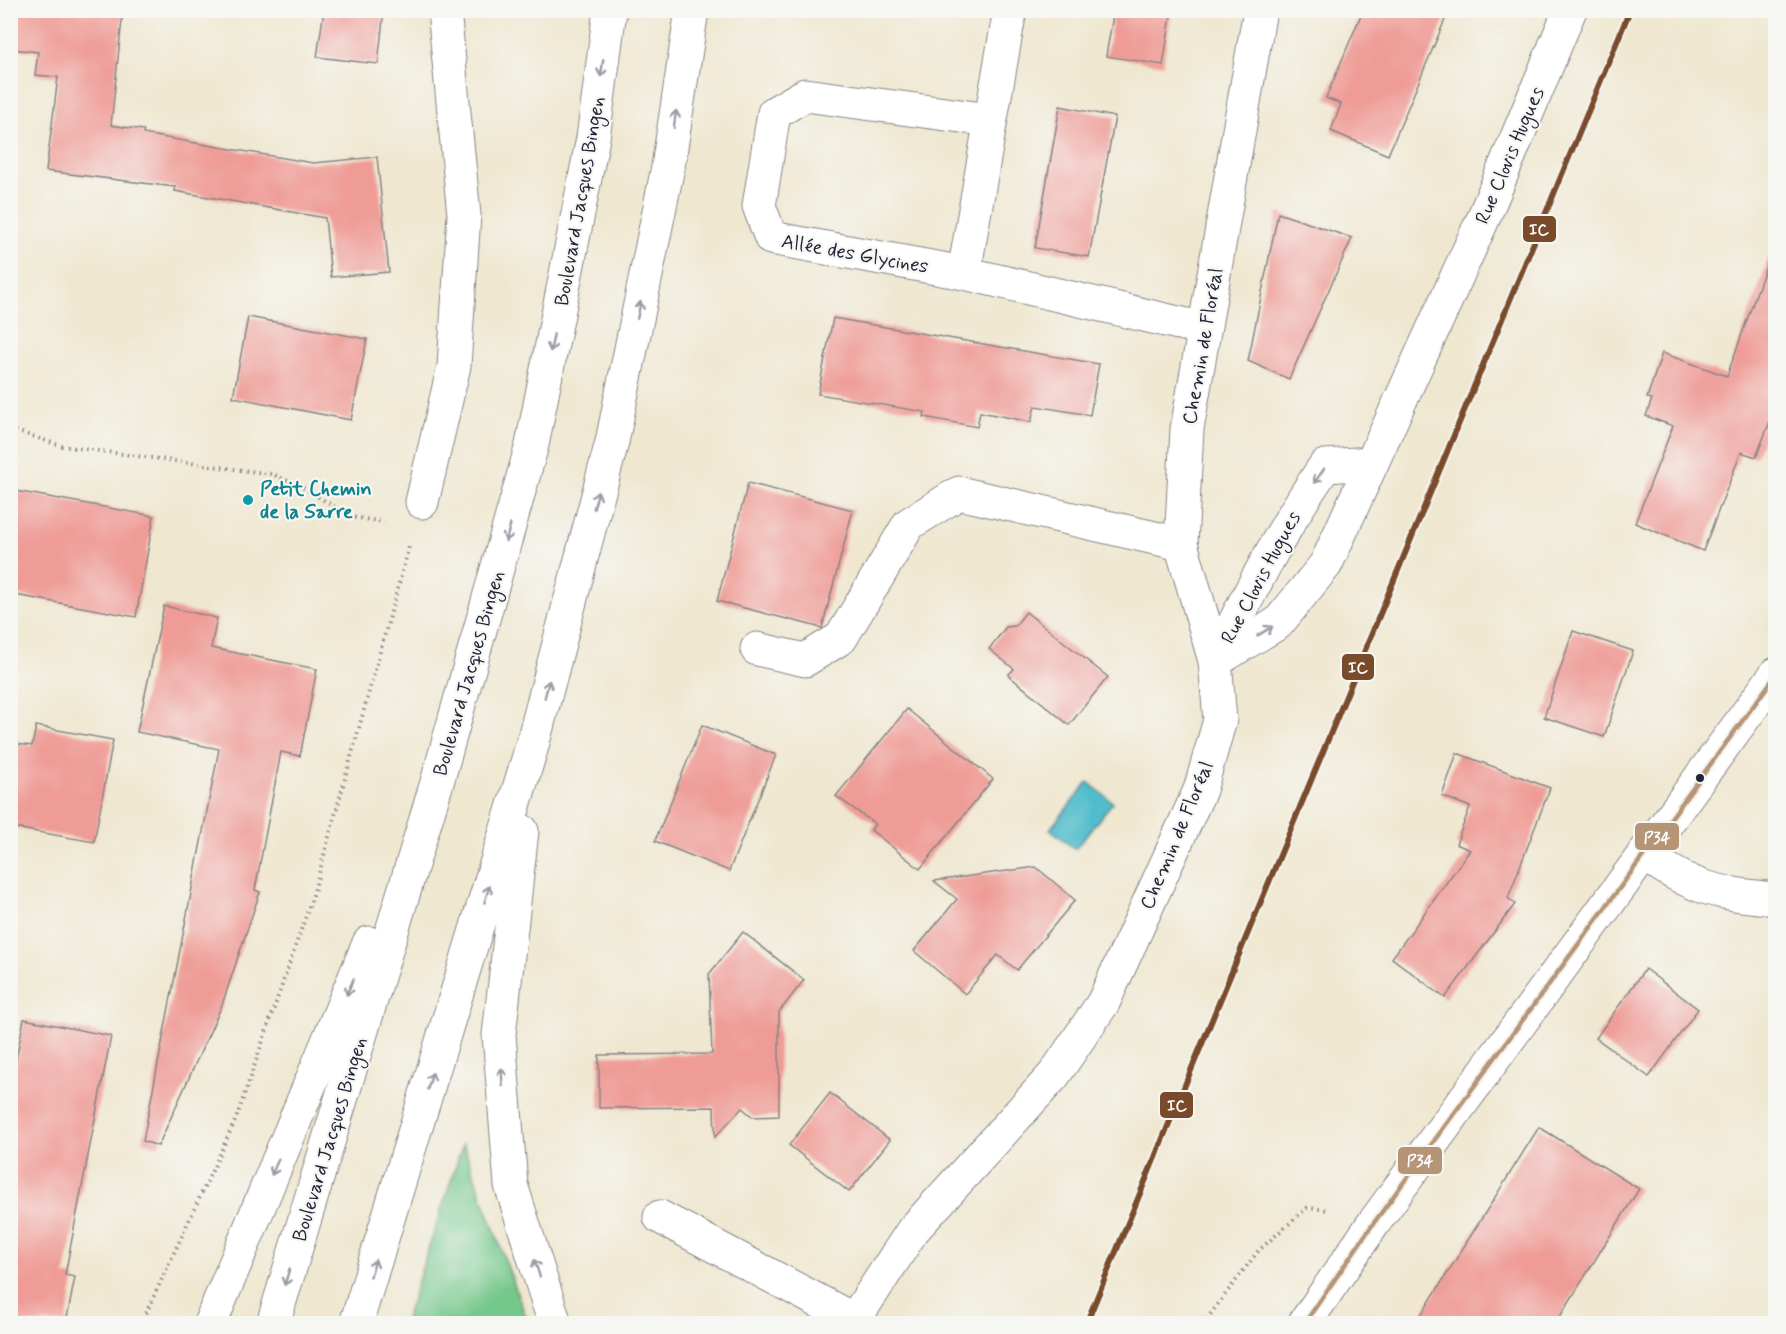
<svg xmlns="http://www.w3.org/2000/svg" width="1786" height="1334" viewBox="0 0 1786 1334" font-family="Mynerve,sans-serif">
  <rect width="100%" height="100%" fill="#f6f6f2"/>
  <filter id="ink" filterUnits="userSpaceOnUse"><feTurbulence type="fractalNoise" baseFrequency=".0167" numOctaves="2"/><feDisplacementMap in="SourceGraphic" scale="12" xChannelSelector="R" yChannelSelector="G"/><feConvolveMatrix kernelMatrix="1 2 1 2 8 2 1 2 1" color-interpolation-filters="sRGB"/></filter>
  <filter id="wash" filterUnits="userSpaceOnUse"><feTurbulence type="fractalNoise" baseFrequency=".008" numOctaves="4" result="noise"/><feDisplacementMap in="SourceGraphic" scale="24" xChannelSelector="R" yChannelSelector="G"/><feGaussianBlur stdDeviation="1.35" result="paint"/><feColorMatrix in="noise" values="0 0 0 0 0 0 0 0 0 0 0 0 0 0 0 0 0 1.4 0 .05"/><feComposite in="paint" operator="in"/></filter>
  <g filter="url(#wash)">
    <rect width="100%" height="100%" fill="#efe7d0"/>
    <path fill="#75c88b" stroke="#4c7563" stroke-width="1.5" d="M463,1144l65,179h-124z"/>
    <path fill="#51bdcc" stroke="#3a7084" stroke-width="1.5" d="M1088,782l25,20 -38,47 -25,-20z"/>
    <g id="blocks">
      <g fill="#ef9c97">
        <path d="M17,10h106l-12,115 33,5 -1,4 170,29 64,-6 12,115 -58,5 -6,-59 -150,-27v-4l-129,-16 12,-94 -23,-2 3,-23 -26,-3z"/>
        <path d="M324,10h60l-6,54 -61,-7z"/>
        <path d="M1114,10h58l-9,55 -57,-9z"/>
        <path d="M1363,10h86l-61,145 -57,-24 10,-27 -15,-6z"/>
        <path d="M1060,106l55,11 -26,140 -54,-9z"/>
        <path d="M1278,213l74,25 -63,141 -41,-18z"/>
        <path d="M1770,255l6,1v150l-20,51 -15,-5 -38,99 -68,-28 38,-97 -27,-10 6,-17 -5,-1 15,-45 65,23z"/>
        <path d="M248,317l119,22 -16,81 -118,-23z"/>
        <path d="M833,318l266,46 -9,51 -55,-9 -4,16 -51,-10 -3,15 -53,-10 1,-5 -107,-18z"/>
        <path d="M748,483l105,27 -31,118 -105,-27z"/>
        <path d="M10,490l144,26 -18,101 -126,-23z"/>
        <path d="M164,606l53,12 -6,30 106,21 -17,87 -19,-4 -26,138 5,2 -19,56 -19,57 -64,141 -15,-5 76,-392 -82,-17z"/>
        <path d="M1026,612l82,65 -39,48 -61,-50 6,-6 -25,-20 17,-22 9,-1z"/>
        <path d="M1573,631l60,20 -29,86 -60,-20z"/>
        <path d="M907,709l86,70 -73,90 -49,-39 4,-6 -39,-28z"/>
        <path d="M702,725l74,30 -47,116 -74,-30z"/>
        <path d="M36,726l77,14 -19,102 -84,-15v-84l22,3z"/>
        <path d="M1457,753l93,35 -42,110 7,6 -70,94 -53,-40 78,-108 -14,-6 14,-37 -28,-11z"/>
        <path d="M1036,867l39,33 -58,70 -19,-15 -33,39 -51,-43 43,-52 -23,-18z"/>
        <path d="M743,932l61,48 -25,32v104l-26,1 -11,-9 -27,29 -1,-30 -115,1v-53l113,-1 -3,-80z"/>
        <path d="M1645,969l53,40 -49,68 -53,-39z"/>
        <path d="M24,1019l87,17 -46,239 10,2 -9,46h-56v-233z"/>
        <path d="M830,1093l60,47 -41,52 -60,-47z"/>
        <path d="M1539,1127l100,62 -83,134h-140z"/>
      </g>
    </g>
  </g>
  <g filter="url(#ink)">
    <use href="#blocks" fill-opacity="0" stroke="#888486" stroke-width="1.5"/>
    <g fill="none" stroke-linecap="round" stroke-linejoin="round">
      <defs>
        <g id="minor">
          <path d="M990,120l-185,-25 -31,18 -15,93 12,32 193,35 240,56"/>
          <path d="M964,273l46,-263"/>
          <path d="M422,502l32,-136 10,-151 -20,-205"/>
          <path d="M757,649l48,11 36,-22 68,-114 50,-31 222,51"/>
          <path d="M1215,661l63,-38 48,-59 157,-345 87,-209"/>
          <path d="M1215,661c34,-67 67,-133 110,-195l47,-3"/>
          <path d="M1644,853c48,37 74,40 132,46"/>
          <path d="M660,1217l194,103"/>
          <path d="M858,1324l-4,-4 59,-90 141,-155 49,-72 97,-213 20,-70 -5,-59 -34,-117 6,-115 73,-419"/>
          <path d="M1304,1324l69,-100 403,-550"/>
        </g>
        <g id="highway">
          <path d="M522,831l-23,204 12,150 44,139"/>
          <path d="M210,1324l159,-381"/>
          <path d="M273,1324l165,-545 94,-334 61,-307 17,-128"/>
          <path d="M356,1324l176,-578 80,-304 56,-275 24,-157"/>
        </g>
      </defs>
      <use href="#minor" stroke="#888486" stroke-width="35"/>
      <use href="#highway" stroke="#888486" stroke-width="35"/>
      <g stroke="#888486" stroke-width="4" stroke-dasharray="1.5 4.5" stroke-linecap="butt">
        <path d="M10,429l52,17 210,28 32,14 47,29 33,5"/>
        <path d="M141,1324l95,-205 77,-224 97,-352"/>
        <path d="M1203,1324l56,-74 48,-42 23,2"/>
      </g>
      <use href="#minor" stroke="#fff" stroke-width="33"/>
      <use href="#highway" stroke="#fff" stroke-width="33"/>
      <defs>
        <path id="bus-1" d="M1304,1324l69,-100 403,-549"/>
      </defs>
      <use href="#bus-1" stroke="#f6f6f2" stroke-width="9"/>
      <use href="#bus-1" stroke="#b69576" stroke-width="4.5"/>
      <defs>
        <path id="rail-1" d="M1086,1324l544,-1314"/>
      </defs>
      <use href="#rail-1" stroke="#f6f6f2" stroke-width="10"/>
      <use href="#rail-1" stroke="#7a4b2a" stroke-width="6"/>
    </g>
    <defs><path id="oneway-shaft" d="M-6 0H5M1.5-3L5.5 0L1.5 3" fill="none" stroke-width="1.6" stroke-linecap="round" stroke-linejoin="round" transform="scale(1.5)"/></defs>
    <g stroke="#9c9ca7">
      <use href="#oneway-shaft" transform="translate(602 68) rotate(98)"/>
      <use href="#oneway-shaft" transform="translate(675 119) rotate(-82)"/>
      <use href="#oneway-shaft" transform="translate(639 310) rotate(-78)"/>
      <use href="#oneway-shaft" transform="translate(552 343) rotate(101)"/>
      <use href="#oneway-shaft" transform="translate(1319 476) rotate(125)"/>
      <use href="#oneway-shaft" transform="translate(596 500) rotate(-75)"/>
      <use href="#oneway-shaft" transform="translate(508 533) rotate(106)"/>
      <use href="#oneway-shaft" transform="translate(1265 631) rotate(-31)"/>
      <use href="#oneway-shaft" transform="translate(547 689) rotate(-75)"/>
      <use href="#oneway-shaft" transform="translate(487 894) rotate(-73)"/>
      <use href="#oneway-shaft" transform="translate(350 987) rotate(113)"/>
      <use href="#oneway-shaft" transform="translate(502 1077) rotate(-94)"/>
      <use href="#oneway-shaft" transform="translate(430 1081) rotate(-73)"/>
      <use href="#oneway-shaft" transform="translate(275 1167) rotate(113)"/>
      <use href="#oneway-shaft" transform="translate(373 1268) rotate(-73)"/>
      <use href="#oneway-shaft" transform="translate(537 1268) rotate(-108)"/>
      <use href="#oneway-shaft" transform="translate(287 1277) rotate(107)"/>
    </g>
  </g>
  <circle fill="#0f9aa8" stroke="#f6f6f2" stroke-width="2" cx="248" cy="500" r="6"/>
  <circle fill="#22223b" stroke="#f6f6f2" stroke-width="2" cx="1700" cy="778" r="5"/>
  <g text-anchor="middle" stroke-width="4.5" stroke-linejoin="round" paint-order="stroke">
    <g font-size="20" fill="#22223b" stroke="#f6f6f2">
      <text transform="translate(1509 155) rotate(-67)" y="7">Rue Clovis Hugues</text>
      <text transform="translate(579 201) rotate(-80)" y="7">Boulevard Jacques Bingen</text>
      <text transform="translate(855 253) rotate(10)" y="7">Allée des Glycines</text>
      <text transform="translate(1202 346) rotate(-80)" y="7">Chemin de Floréal</text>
      <text transform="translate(1260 577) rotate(-62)" y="7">Rue Clovis Hugues</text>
      <text transform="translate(468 673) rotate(-74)" y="7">Boulevard Jacques Bingen</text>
      <text transform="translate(1176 835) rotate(-67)" y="7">Chemin de Floréal</text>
      <text transform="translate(329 1139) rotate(-73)" y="7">Boulevard Jacques Bingen</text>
    </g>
    <g font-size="20" font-weight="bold" fill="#0d838f" stroke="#f6f6f2" text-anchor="start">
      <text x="260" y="495">Petit Chemin<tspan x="260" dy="23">de la Sarre</tspan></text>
    </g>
  </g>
  <g stroke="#f6f6f2" stroke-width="2">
    <rect x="1522" y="215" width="35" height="28" rx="6" fill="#7a4b2a"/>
    <rect x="1341" y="653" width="34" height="28" rx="6" fill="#7a4b2a"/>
    <rect x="1634" y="822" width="46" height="29" rx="6" fill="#b69576"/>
    <rect x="1159" y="1091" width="35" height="28" rx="6" fill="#7a4b2a"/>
    <rect x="1397" y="1146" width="46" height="29" rx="6" fill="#b69576"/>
  </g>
  <g font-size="16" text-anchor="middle" font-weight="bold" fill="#fff">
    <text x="1539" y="235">IC</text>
    <text x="1358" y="673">IC</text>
    <text x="1657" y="843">P34</text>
    <text x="1177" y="1111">IC</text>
    <text x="1420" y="1166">P34</text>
  </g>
  <rect width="1786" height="1334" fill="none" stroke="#f6f6f2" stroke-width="36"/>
</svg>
